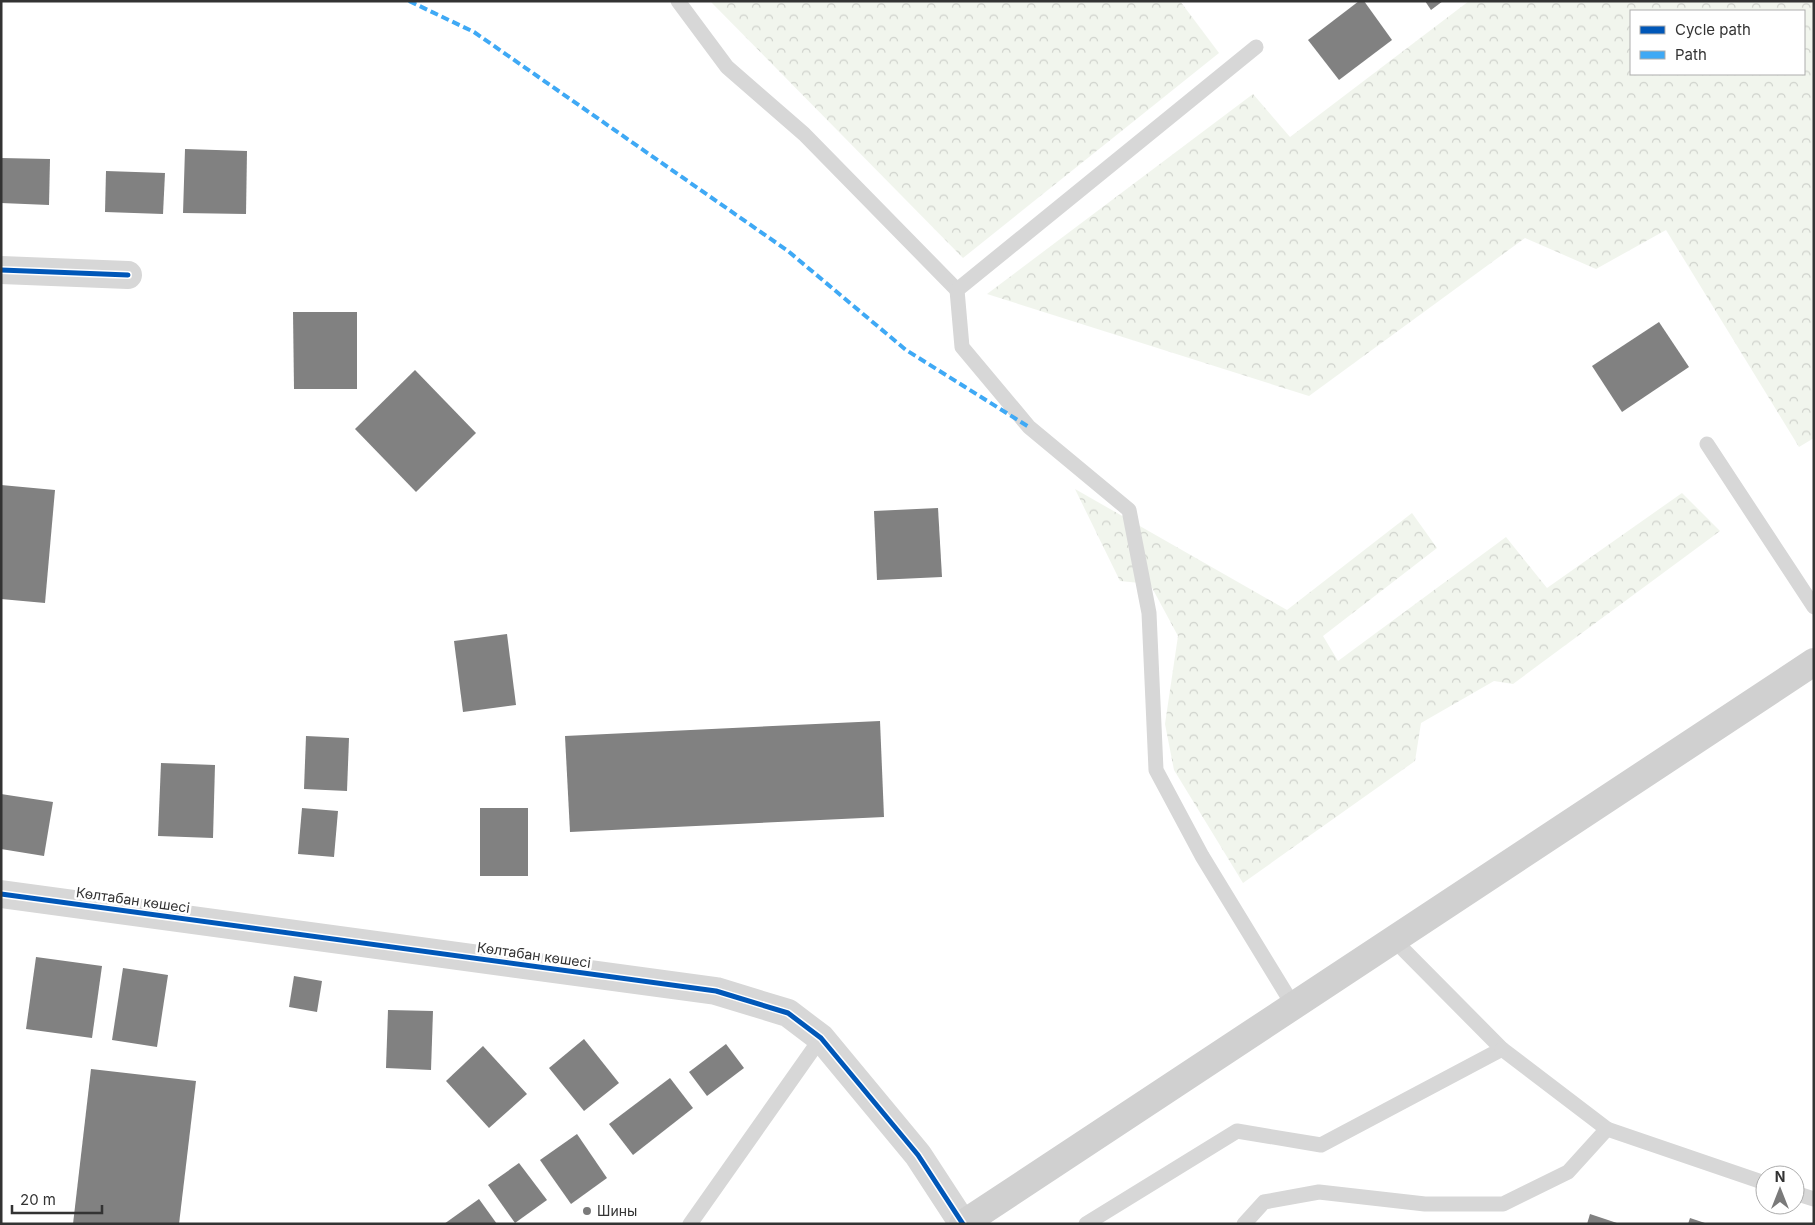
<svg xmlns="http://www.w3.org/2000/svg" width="1815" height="1225" viewBox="0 0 1815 1225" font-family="Inter,sans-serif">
  <defs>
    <pattern id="forest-crowns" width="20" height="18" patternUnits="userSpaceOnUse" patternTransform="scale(1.25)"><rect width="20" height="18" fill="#f1f5ed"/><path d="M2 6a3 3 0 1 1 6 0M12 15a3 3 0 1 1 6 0" fill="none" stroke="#cfd2cc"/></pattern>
  </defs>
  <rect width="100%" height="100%" fill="#fff"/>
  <g fill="url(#forest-crowns)" fill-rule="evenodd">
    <path d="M710,1h470l39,52 -256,205z"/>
    <path d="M1469,1h345v437l-15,9 -133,-217 -70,39 -71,-31 -216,158 -322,-102 266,-200 37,43zM1631,11h173v63h-173z"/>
    <path d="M1075,489l212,121 125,-97 25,35 -114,88 15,25 168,-124 41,51 135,-95 38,38 -207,153 -19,-3 -73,42 -6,38 -172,122 -69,-113 -9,-46 13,-88 -28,-52 -30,-3z"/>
  </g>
  <g fill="#818181">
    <path d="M1359,1h5l28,39 -53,40 -31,-40z"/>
    <path d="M1425,1h18l-12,9z"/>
    <path d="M185,149l62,2 -1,63 -63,-1z"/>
    <path d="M1,158l49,1 -1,46 -48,-2z"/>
    <path d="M106,171l59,2 -2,41 -58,-2z"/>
    <path d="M293,312h64v77h-63z"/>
    <path d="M1659,322l30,45 -67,45 -30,-46z"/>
    <path d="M415,370l61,63 -60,59 -61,-63z"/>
    <path d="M1,485l54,5 -10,113 -44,-4z"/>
    <path d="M938,508l4,69 -65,3 -3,-69z"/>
    <path d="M507,634l9,71 -53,7 -9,-71z"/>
    <path d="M880,721l4,96 -314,15 -5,-96z"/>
    <path d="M306,736l43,2 -2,53 -43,-2z"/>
    <path d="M161,763l54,2 -2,73 -55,-2z"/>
    <path d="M1,794l52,8 -9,54 -43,-7z"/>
    <path d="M302,808l36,3 -4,46 -36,-3z"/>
    <rect x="480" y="808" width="48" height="68"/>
    <path d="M36,957l66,9 -10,72 -66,-9z"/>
    <path d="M123,968l45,7 -11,72 -45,-7z"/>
    <path d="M294,976l28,5 -5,31 -28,-5z"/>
    <path d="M388,1010l45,1 -2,59 -45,-2z"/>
    <path d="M584,1039l35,44 -35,28 -35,-43z"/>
    <path d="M726,1044l18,24 -37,28 -18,-24z"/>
    <path d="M483,1046l44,48 -38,34 -43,-47z"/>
    <path d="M91,1069l105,12 -17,143h-106z"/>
    <path d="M670,1078l23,30 -60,47 -24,-31z"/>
    <path d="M577,1134l30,44 -36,26 -31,-44z"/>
    <path d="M519,1163l28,37 -32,23 -27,-38z"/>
    <path d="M479,1199l18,25h-53z"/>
    <path d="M1590,1214l27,9v1h-30z"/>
    <path d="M1690,1218l15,5v1h-17z"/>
  </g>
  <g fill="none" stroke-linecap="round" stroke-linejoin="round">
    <g stroke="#d7d7d7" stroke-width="15">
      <path d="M678,1l49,66 77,67 153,156"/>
      <path d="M1256,47l-299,243 5,57 67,80 100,83 20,103 7,157 46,86 91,149"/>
      <path d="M1707,444l107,163"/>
      <path d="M1607,1129l158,54"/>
      <path d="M1795,1193l19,6"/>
      <path d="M690,1224l131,-186"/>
      <path d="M1086,1224l151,-93 84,14 181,-96 -109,-110"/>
      <path d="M1244,1224l20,-22 55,-10 106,12h78l65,-32 39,-43 -105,-80"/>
    </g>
    <g stroke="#d7d7d7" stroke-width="28">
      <path d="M1,270l127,5"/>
      <path d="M1,894l715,97 72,22 33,25 97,117 45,69"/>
    </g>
    <path stroke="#d0d0d0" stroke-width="28" d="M963,1224l851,-562"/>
    <path stroke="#3fa9f5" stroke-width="4" stroke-dasharray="8 4" stroke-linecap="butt" d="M409,1l65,31 314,219 118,99 123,77"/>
    <defs>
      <g id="cycleway">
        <path d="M1,270l127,5"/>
        <path d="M1,894l715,97 72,22 33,25 97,117 45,69"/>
      </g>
    </defs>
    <use href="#cycleway" stroke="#fff" stroke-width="8"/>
    <use href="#cycleway" stroke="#0057b8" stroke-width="5"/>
  </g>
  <circle fill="#7a7a7a" stroke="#fff" stroke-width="2" cx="587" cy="1211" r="5"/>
  <g text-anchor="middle" stroke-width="5" stroke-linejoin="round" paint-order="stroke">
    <g font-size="14" fill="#333" stroke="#fff">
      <text transform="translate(133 900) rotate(8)" y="5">Көлтабан көшесі</text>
      <text transform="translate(534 955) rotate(8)" y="5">Көлтабан көшесі</text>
    </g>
    <g font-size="14" fill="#333" stroke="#fff" text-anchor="start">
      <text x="597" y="1216">Шины</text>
    </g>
  </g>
  <rect width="1815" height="1225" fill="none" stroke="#333333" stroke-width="5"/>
  <rect x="1630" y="10" width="175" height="65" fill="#ffffff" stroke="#adadad"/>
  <rect x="1640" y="26" width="25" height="8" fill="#0057b8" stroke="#adadad"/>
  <text x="1675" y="35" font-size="15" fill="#333333">Cycle path</text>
  <rect x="1640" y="51" width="25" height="8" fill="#3fa9f5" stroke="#adadad"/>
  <text x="1675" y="60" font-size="15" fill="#333333">Path</text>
  <g transform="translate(1780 1190)"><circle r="24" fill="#ffffff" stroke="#adadad"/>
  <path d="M0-4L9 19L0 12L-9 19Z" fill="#7a7a7a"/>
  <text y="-8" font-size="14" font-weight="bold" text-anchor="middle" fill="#333333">N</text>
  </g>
  <path d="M12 1205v8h90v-8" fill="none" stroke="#333333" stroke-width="2.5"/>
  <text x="20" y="1205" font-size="15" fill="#333333" stroke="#ffffff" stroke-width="4" paint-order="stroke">20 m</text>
</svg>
